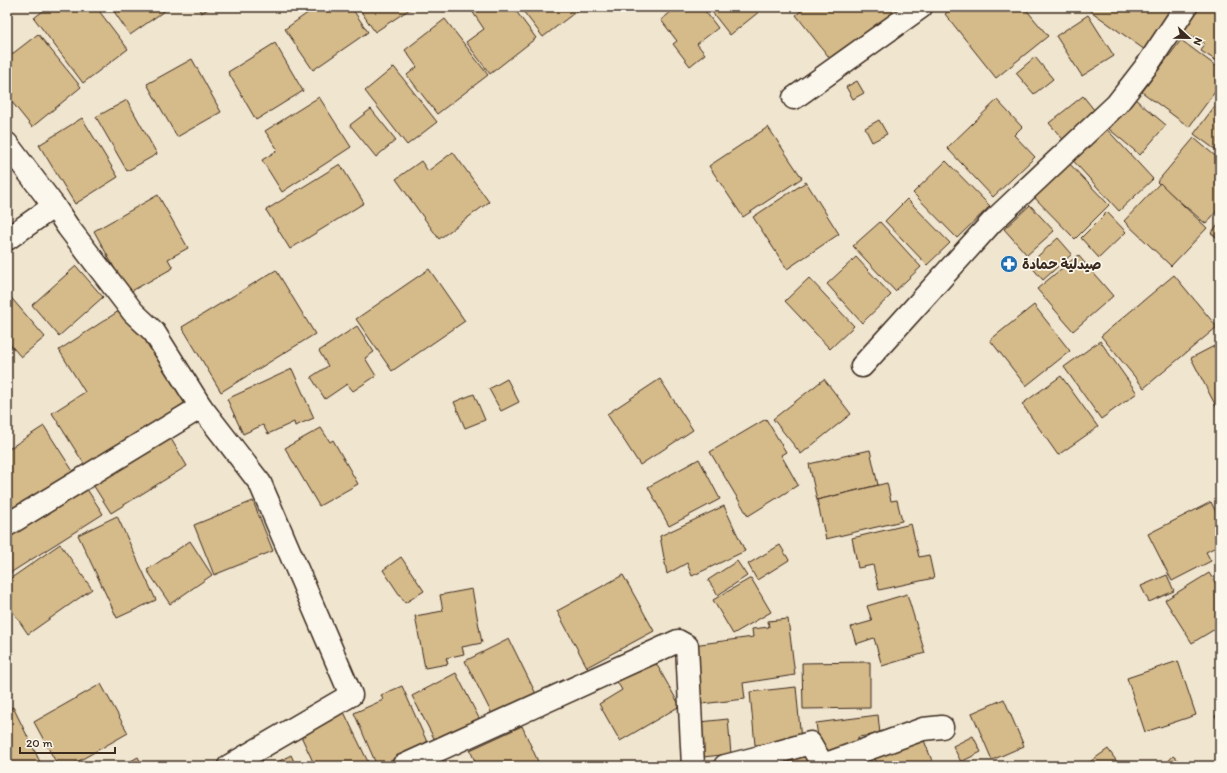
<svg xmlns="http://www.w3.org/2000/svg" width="1227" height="773" viewBox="0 0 1227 773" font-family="Itim,'Playpen Sans Arabic',sans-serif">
  <rect width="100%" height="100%" fill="#f0e5cf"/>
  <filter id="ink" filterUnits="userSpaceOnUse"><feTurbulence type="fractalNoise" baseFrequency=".025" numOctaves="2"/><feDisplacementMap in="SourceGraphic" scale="8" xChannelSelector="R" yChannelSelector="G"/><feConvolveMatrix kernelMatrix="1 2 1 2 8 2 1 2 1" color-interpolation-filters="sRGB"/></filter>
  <g filter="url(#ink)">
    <g fill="#d5ba8a" stroke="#3b2a1e">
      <path d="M48,7h48l32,42 -45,34 -49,-65z"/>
      <path d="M111,7h59l-40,28z"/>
      <path d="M198,7h14l-11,6z"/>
      <path d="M316,7h35l17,25 -55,38 -28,-41z"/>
      <path d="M358,7h55l-38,25z"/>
      <path d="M477,7h36l23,31 -46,36 -24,-32 18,-13 -12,-18z"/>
      <path d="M520,7h62l-39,30z"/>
      <path d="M677,7h25l16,21 -21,16 8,10 -15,12 -17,-22 4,-3 -16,-21z"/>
      <path d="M708,7h57l-35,28z"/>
      <path d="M806,7h95l-69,54 -36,-46z"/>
      <path d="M954,7h70l24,29 -52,42 -51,-64z"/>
      <path d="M1085,7h90l-30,43z"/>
      <path d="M1199,7h17l4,2v54l-19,-12 4,-7 -21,-13z"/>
      <path d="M1088,15l26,41 -32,20 -26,-40z"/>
      <path d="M445,19l43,56 -51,39 -30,-39 10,-8 -12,-17z"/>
      <path d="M38,34l43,53 -49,40 -25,-31v-38z"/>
      <path d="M1181,40l39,29v16l-31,42 -47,-35z"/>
      <path d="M275,43l28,48 -47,29 -28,-48z"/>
      <path d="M1035,57l18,22 -19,15 -18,-21z"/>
      <path d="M192,59l29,53 -44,25 -30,-53z"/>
      <path d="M394,67l43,55 -30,23 -42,-54z"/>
      <path d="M857,81l7,12 -11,6 -7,-12z"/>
      <path d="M1083,96l16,20 -33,27 -17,-20z"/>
      <path d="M319,97l32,50 -69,45 -20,-32 16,-10 -13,-19z"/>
      <path d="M1135,99l31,26 -26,30 -31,-26z"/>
      <path d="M1220,99v54l-26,-19z"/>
      <path d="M127,100l30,54 -30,17 -31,-54z"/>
      <path d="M997,100l25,27 -8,8 21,22 -42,40 -46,-49z"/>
      <path d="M371,109l25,31 -20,17 -26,-32z"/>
      <path d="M82,118l36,59 -43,27 -36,-59z"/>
      <path d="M879,120l8,14 -15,8 -7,-14z"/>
      <path d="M1102,124l51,55 -34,32 -51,-56z"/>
      <path d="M768,127l34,51 -59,39 -34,-51z"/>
      <path d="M1194,138l26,22v47l-14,17 -49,-42z"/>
      <path d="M453,152l36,50 -50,37 -43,-60 25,-18 7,10z"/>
      <path d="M1065,159l44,46 -34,34 -45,-46z"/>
      <path d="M946,161l44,45 -33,32 -44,-45z"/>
      <path d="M340,164l24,39 -74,46 -24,-39z"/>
      <path d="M806,182l33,52 -52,35 -34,-52z"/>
      <path d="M1160,183l47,45 -36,38 -47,-45z"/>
      <path d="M158,195l30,53 -20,11 5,9 -45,25 -34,-62z"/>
      <path d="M907,199l43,44 -23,22 -42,-44z"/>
      <path d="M1030,205l24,26 -27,24 -23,-26z"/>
      <path d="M1107,212l19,20 -27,26 -18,-20z"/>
      <path d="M880,222l41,45 -26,24 -42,-45z"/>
      <path d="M1220,222v18l-9,-7z"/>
      <path d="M1058,238l14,16 -29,26 -14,-16z"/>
      <path d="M1078,255l35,41 -40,35 -36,-42z"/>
      <path d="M856,257l35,38 -29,28 -35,-39z"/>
      <path d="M76,266l27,31 -44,39 -27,-31z"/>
      <path d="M429,269l36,52 -73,50 -36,-52z"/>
      <path d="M276,270l39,64 -94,58 -39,-65z"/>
      <path d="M1174,275l43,52 -73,61 -43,-52z"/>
      <path d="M809,278l45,48 -24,23 -45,-48z"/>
      <path d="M7,293l38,44 -24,20 -14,-16z"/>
      <path d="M1034,305l36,46 -44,35 -36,-46z"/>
      <path d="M125,307l61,95 -100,65 -34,-54 33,-21 -26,-42z"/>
      <path d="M357,326l17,26 -9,6 11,18 -23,15 -6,-7 -22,15 -14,-22 17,-11 -9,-15z"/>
      <path d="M1100,341l37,52 -36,26 -37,-52z"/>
      <path d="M1220,343v71l-29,-56z"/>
      <path d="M292,369l22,49 -19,8 -1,-4 -26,12 -5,-9 -20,9 -16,-35z"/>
      <path d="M1061,376l37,51 -40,28 -36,-51z"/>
      <path d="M507,379l12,23 -18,9 -12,-22z"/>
      <path d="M660,379l33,51 -53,35 -33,-51z"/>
      <path d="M824,379l27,35 -50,40 -28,-35z"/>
      <path d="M474,394l11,26 -20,8 -11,-26z"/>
      <path d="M766,419l20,33 -5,3 17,30 -50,31 -38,-64z"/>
      <path d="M44,426l34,53 -71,45v-74z"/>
      <path d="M321,428l9,14 3,-2 25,44 -39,22 -34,-58z"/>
      <path d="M167,432l20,34 -76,47 -21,-33z"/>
      <path d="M870,450l8,35 -61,15 -8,-36z"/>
      <path d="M699,459l21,40 -51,27 -21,-39z"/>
      <path d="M83,483l20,31 -96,61v-43z"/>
      <path d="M887,483l4,18 6,-1 5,21 -76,18 -9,-39z"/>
      <path d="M253,501l20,50 -59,24 -20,-50z"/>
      <path d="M1211,502l9,18v25l-14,7 5,9 -39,20 -24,-47z"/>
      <path d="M724,506l21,45 -53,25 -5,-13 -20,11 -7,-38z"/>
      <path d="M117,516l39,84 -39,18 -39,-83z"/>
      <path d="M911,524l8,33 10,-2 5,23 -55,12 -6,-25 -15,3 -6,-30z"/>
      <path d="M190,541l22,34 -42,29 -23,-34z"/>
      <path d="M60,544l32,45 -64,45 -21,-31v-22z"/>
      <path d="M780,545l9,15 -32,20 -9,-16z"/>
      <path d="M401,557l23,34 -19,12 -22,-33z"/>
      <path d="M737,561l10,15 -29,19 -10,-15z"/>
      <path d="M1209,573l11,17v36l-28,17 -27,-43z"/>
      <path d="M623,575l31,56 -67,36 -30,-56z"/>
      <path d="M1167,575l7,16 -25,11 -8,-16z"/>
      <path d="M751,578l20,34 -38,22 -20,-34z"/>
      <path d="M472,589l10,54 -20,4 2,7 -18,4 2,6 -23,4 -10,-52 28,-5 -3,-16z"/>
      <path d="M907,594l18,59 -43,13 -8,-28 -18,6 -5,-17 21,-6 -5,-15z"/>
      <path d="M788,619l7,56 -52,8 2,16 -44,5 -8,-59 60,-8 -1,-8 17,-2 -1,-6z"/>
      <path d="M509,639l28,57 -43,22 -29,-57z"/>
      <path d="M653,658l27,48 -60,35 -21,-37 23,-14 -6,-10z"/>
      <path d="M1178,661l18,54 -51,17 -18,-54z"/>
      <path d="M870,662v46l-67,1 -1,-46z"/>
      <path d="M456,673l26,51 -44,22 -26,-50z"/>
      <path d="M101,684l27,49 -58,33h-12l-24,-44z"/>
      <path d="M402,686l29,65 -34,15h-20l-23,-53 29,-13 -2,-5z"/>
      <path d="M796,687l5,53 -46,5 -5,-53z"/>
      <path d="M1004,699l20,47 -32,14 -20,-47z"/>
      <path d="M13,707l29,59h-35v-56z"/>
      <path d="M344,712l26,54h-55l-15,-32z"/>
      <path d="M1220,713v10l-5,-7z"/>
      <path d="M878,715l2,19 -22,3 2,11 -39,10 -5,-35z"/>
      <path d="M728,719l3,35 -28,3 -3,-35z"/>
      <path d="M522,726l18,40h-63l-7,-16z"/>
      <path d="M920,730l14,36h-56l-7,-17z"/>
      <path d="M973,736l8,16 -20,10 -8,-16z"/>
      <path d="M1108,749l12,17h-36z"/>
      <path d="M809,752l4,14h-29l-1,-5z"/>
      <path d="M291,755l5,11h-26z"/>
      <path d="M868,756l3,10h-32z"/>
      <path d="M1173,756l12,10h-21z"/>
      <path d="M138,757l5,9h-21z"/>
    </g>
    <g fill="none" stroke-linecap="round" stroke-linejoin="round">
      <defs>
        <g id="minor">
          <path d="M794,98l127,-91"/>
          <path d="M7,144l47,62"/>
          <path d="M7,239l47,-33 14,21 65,85 21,20 47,75 59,76 91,212 -122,71"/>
          <path d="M862,366l130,-144 125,-118 31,-40 38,-57"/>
          <path d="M7,525l194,-118"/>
          <path d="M403,766l275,-125 9,5 6,120"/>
          <path d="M725,766l43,-11"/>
          <path d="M763,766l5,-11 42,-12 12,21h4l97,-35 19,-2"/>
        </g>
      </defs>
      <use href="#minor" stroke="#3b2a1e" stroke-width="25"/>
      <use href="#minor" stroke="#fbf7ec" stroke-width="22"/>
    </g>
  </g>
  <defs>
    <symbol id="pharmacy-disc" viewBox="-11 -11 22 22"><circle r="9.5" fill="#1f6fb2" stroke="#fbf7ec"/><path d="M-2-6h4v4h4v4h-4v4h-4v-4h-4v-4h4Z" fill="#fff"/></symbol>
  </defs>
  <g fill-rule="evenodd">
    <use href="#pharmacy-disc" x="999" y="254" width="20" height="20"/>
  </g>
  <g text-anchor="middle" stroke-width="3.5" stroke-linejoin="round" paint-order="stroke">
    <g font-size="14" font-weight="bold" fill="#3b2a1e" stroke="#fbf7ec" text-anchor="start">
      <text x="1022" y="269">صيدلية حمادة</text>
    </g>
  </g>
  <rect width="1227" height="773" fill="none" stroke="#fbf7ec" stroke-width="24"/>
  <rect x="12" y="12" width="1203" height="749" fill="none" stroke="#3b2a1e" stroke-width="1.5" filter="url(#ink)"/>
  <g transform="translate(1189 38) rotate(112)" stroke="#fbf7ec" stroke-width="3" paint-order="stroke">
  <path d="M0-3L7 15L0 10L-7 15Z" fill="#3b2a1e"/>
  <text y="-6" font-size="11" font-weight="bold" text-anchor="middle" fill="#3b2a1e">N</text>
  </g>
  <path d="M20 747v6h95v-6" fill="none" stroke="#3b2a1e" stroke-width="2"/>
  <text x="26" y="747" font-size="12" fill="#3b2a1e" stroke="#fbf7ec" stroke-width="3" paint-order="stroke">20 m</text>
</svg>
